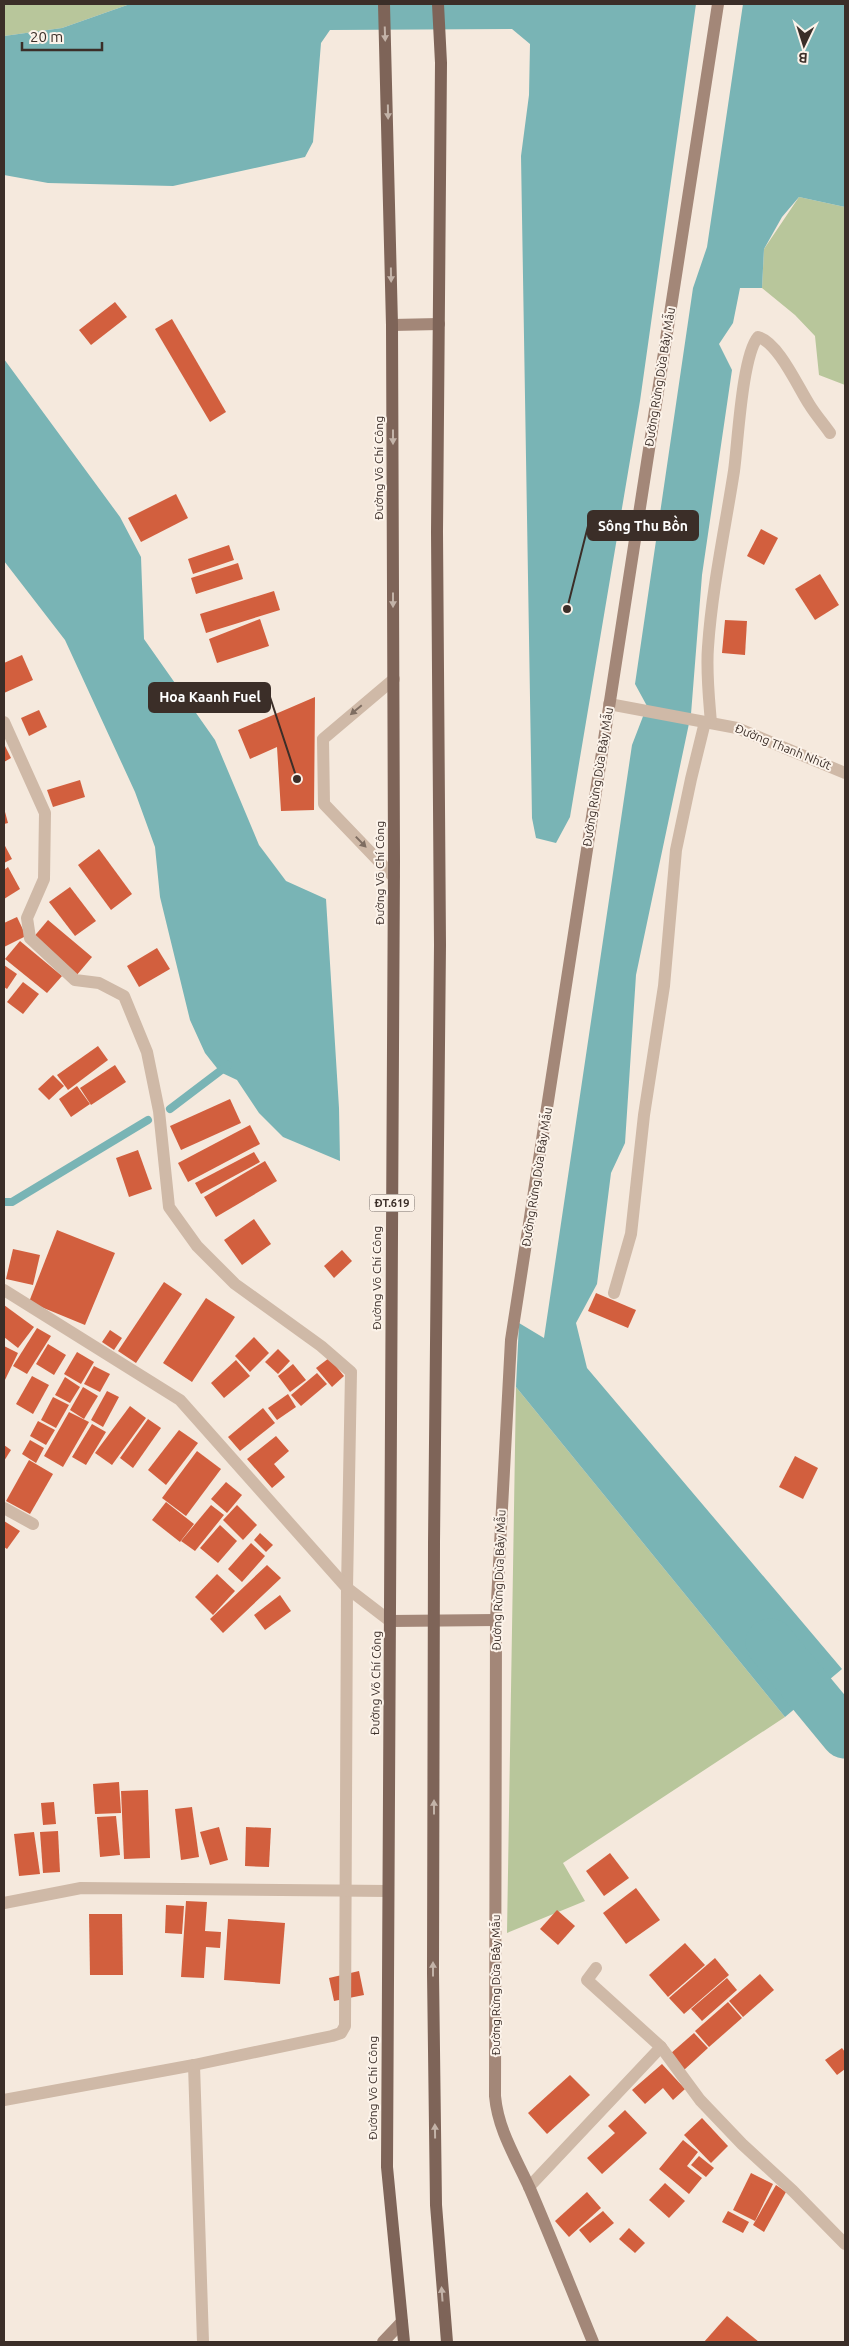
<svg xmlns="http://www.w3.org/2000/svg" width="849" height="2346" viewBox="0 0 849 2346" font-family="Ubuntu,sans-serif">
  <rect width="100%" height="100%" fill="#f5e9dd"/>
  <g fill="#b8c69b">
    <path d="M4,4h126l-68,24 -58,8z"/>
    <path d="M799,197l46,10v178l-26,-10 -4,-39 -20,-21 -33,-27 2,-39z"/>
    <path d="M516,1387l269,330 -222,146 22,38 -78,32z"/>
  </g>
  <g fill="#79b4b5">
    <path d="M130,4h566l-56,397 -70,416 -14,26 -20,-5 -4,-20 -11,-662 8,-61 1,-51 -18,-15 -182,1 -9,13 -8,99 -8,15 -132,29 -125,-3 -44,-8v-139l58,-8z"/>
    <path d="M743,4h102v203l-46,-10 -17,20 -18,32 -2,39h-22l-7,35 -14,21 13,26 -30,205 -11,139 -55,261 -11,168 -14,30 -14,111 -21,39 11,45 255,301 -57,48 -269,-330 3,-64 25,15 88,-593 15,-39 -12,-22 58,-396 14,-41z"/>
    <path d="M4,359l116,158 21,40 3,82 71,101 44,105 27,36 40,18 13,209 1,53 -57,-24 -24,-24 -22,-33 -17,-8 -15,-19 -15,-33 -30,-123 -5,-50 -20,-55 -70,-152 -61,-79z"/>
  </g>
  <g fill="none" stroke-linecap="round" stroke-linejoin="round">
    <g stroke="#79b4b5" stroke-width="8">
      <path d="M170,1109l58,-44"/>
      <path d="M4,1202h8l136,-82"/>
    </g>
    <path stroke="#79b4b5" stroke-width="49" d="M770,1643l75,91"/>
  </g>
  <g fill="#d25f3e">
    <path d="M115,302l12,15 -36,28 -12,-15z"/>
    <path d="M172,319l54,93 -16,10 -55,-93z"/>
    <path d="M176,494l12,24 -47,24 -13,-24z"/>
    <path d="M761,529l17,9 -14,27 -17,-9z"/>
    <path d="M229,545l5,15 -41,14 -5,-15z"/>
    <path d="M238,563l5,16 -47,15 -5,-16z"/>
    <path d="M820,574l19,31 -24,15 -20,-31z"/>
    <path d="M274,591l6,19 -74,23 -6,-19z"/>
    <path d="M260,619l9,27 -52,17 -8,-24z"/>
    <path d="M725,620l22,1 -2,34 -23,-2z"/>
    <path d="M22,655l11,25 -29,13v-30z"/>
    <path d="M315,697l-1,113 -33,1 -4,-64 -27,12 -12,-29z"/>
    <path d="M39,710l8,17 -18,9 -8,-18z"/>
    <path d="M5,746l6,12 -7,4v-15z"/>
    <path d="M80,780l5,17 -32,10 -6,-17z"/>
    <path d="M4,808l4,15 -4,1z"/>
    <path d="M4,844l8,15 -8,4z"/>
    <path d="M99,849l33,45 -21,16 -33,-45z"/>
    <path d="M8,867l12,22 -16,10v-29z"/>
    <path d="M70,887l26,34 -21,15 -26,-34z"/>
    <path d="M17,917l9,19 -22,11v-24z"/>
    <path d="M48,920l44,37 -16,19 -44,-37z"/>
    <path d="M20,941l42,35 -15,17 -42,-34z"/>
    <path d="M157,948l13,21 -31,18 -12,-21z"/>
    <path d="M4,965l13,9 -10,15 -3,-2z"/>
    <path d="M23,982l16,12 -16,20 -16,-12z"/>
    <path d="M98,1046l10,14 -40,30 -11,-15z"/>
    <path d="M115,1065l11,17 -35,23 -11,-17z"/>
    <path d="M53,1075l11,11 -15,14 -11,-11z"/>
    <path d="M77,1086l13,18 -19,13 -12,-18z"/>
    <path d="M230,1099l11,24 -60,27 -11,-24z"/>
    <path d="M250,1125l10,19 -72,38 -10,-19z"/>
    <path d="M138,1150l14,39 -23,8 -13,-39z"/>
    <path d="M254,1152l6,10 -59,32 -6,-11z"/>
    <path d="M265,1161l12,20 -61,36 -12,-20z"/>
    <path d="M254,1219l17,25 -29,21 -18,-25z"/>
    <path d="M57,1230l58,23 -30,72 -56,-23z"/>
    <path d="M13,1249l27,6 -7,30 -27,-6z"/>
    <path d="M342,1250l10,11 -18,17 -10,-12z"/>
    <path d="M164,1282l18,12 -46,69 -18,-12z"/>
    <path d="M596,1293l40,17 -8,18 -40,-17z"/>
    <path d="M206,1298l29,19 -43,65 -29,-19z"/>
    <path d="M4,1305l30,22 -16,21 -14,-11z"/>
    <path d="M37,1328l14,8 -24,38 -14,-8z"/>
    <path d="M110,1330l12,8 -8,12 -12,-8z"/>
    <path d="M254,1337l15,16 -19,19 -15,-16z"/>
    <path d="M48,1344l18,11 -12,20 -18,-11z"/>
    <path d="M4,1346l14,7 -14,29z"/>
    <path d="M278,1349l12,12 -12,13 -13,-12z"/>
    <path d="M77,1352l17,10 -13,22 -17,-10z"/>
    <path d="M329,1358l15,18 -12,11 -16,-19z"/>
    <path d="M236,1360l14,16 -26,22 -13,-15z"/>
    <path d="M293,1364l13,16 -16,12 -12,-16z"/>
    <path d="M94,1366l16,8 -10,18 -16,-8z"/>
    <path d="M317,1373l10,11 -26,22 -10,-11z"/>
    <path d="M32,1376l17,9 -16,29 -17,-10z"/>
    <path d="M65,1377l15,10 -10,16 -15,-8z"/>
    <path d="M83,1387l15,9 -14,23 -14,-9z"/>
    <path d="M107,1391l12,6 -16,30 -12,-7z"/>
    <path d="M288,1394l8,13 -19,13 -9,-12z"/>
    <path d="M53,1397l16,8 -13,23 -15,-8z"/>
    <path d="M130,1406l16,12 -34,47 -17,-12z"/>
    <path d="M263,1408l12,15 -35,28 -12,-14z"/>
    <path d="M69,1412l20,10 -26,45 -19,-11z"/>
    <path d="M148,1419l13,9 -28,40 -13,-10z"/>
    <path d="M38,1421l17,9 -9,15 -16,-9z"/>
    <path d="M92,1424l14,8 -20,33 -14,-8z"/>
    <path d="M179,1430l19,13 -32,42 -18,-15z"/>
    <path d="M276,1436l13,15 -15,13 11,13 -13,11 -25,-29z"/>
    <path d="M30,1440l14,8 -8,15 -14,-9z"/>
    <path d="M4,1445l7,5 -7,11z"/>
    <path d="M197,1451l24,18 -35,47 -24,-18z"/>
    <path d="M795,1456l23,12 -15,31 -24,-12z"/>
    <path d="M29,1460l24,14 -23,40 -24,-13z"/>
    <path d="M226,1482l16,13 -15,18 -16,-14z"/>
    <path d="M166,1502l28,22 -14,18 -28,-22z"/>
    <path d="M211,1505l13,10 -29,36 -14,-10z"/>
    <path d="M237,1505l20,20 -14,15 -20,-20z"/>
    <path d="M4,1521l16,10 -13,18 -3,-2z"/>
    <path d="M220,1525l17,16 -19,22 -18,-15z"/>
    <path d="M260,1533l13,12 -7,7 -12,-12z"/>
    <path d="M251,1543l14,13 -23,26 -14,-13z"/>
    <path d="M267,1565l14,13 -58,55 -13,-14z"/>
    <path d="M217,1574l18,17 -22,24 -18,-18z"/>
    <path d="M280,1595l11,16 -26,19 -11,-15z"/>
    <path d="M119,1782l2,31 -26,1 -2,-30z"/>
    <path d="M148,1790l2,68 -26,1 -3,-68z"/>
    <path d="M54,1802l2,22 -13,1 -2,-22z"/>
    <path d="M192,1807l7,50 -18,3 -6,-51z"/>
    <path d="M116,1816l4,39 -20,2 -3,-40z"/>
    <path d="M219,1827l9,33 -18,5 -10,-33z"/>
    <path d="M246,1827l25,1 -2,39 -24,-1z"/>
    <path d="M58,1831l2,41 -17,1 -3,-41z"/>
    <path d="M34,1832l6,42 -21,2 -5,-42z"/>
    <path d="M610,1853l19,25 -25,18 -18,-25z"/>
    <path d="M636,1888l24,32 -34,24 -23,-31z"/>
    <path d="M186,1901l21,1 -2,29 16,1 -1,16 -14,-1 -2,31 -23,-1z"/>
    <path d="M166,1905l18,1 -2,28 -17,-1z"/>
    <path d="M557,1910l18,16 -17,19 -18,-16z"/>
    <path d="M89,1914h33l1,61h-33z"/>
    <path d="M228,1919l57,4 -5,61 -56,-4z"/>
    <path d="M685,1943l20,22 -37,32 -19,-22z"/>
    <path d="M715,1958l14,17 -45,39 -15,-16z"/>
    <path d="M359,1971l5,24 -30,6 -5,-23z"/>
    <path d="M760,1974l14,16 -31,27 -14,-16z"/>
    <path d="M727,1978l10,12 -35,31 -11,-12z"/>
    <path d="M728,2002l14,16 -33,29 -14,-16z"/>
    <path d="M694,2033l14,15 -24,22 -14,-16z"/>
    <path d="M842,2048l3,4v17l-8,6 -12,-15z"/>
    <path d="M662,2064l23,25 -12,11 -10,-12 -18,16 -13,-14z"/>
    <path d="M570,2075l20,20 -43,39 -19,-21z"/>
    <path d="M625,2110l22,23 -45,41 -15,-16 28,-25 -7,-7z"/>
    <path d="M702,2118l26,28 -17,17 -27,-28z"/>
    <path d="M683,2140l15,12 -11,14 15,12 -13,16 -30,-25z"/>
    <path d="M699,2156l15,12 -8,9 -15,-12z"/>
    <path d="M751,2173l22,11 -18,37 -22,-11z"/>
    <path d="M665,2183l20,18 -16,17 -20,-18z"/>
    <path d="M776,2185l10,7 -22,40 -11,-7z"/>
    <path d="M587,2192l14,16 -32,29 -14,-16z"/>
    <path d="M603,2211l11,12 -24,20 -11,-13z"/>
    <path d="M728,2211l21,11 -6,11 -21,-11z"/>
    <path d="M629,2228l16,15 -10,10 -16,-14z"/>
    <path d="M727,2316l32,26h-55z"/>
  </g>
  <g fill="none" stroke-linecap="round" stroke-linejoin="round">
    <path stroke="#cfb9a7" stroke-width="12" d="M394,679l-71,60 1,65 70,73"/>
    <g stroke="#cfb9a7" stroke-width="12">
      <path d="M609,704l128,24 108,45"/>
      <path d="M4,722l41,91 -1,66 -17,39 3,20 45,42 24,3 25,13 23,56 12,59 10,96 28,39 38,38 86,62 30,26 -4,216 -2,438 -4,7 -9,3 -138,29 -190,35"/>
      <path d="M711,723c-2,-25 -5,-51 -3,-76 4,-59 17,-118 26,-176 4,-29 8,-115 24,-134 20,5 40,50 51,67 6,10 14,19 21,29"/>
      <path d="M4,1290l176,110 167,188 43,33"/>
      <path d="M614,1293l17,-59 13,-119 20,-129 12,-136 15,-71 14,-57"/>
      <path d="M4,1508l29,16"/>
      <path d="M4,1903l77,-15 307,3"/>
      <path d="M596,1968l-9,12 74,67 39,53 42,44 51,47 52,53"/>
      <path d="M194,2065l9,277"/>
      <path d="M529,2187l132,-140"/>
    </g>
    <g stroke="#a38778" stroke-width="12">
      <path d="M392,325l47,-1"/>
      <path d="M390,1621l106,-1"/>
      <path d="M383,2342l19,-20"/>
      <path d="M593,2342c-21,-51 -41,-102 -63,-153 -14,-31 -32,-59 -35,-93l1,-476 15,-280 207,-1336"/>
    </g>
    <g stroke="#7e6458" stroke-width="12">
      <path d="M384,4l8,321 2,536 -7,1306 17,175"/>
      <path d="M438,4l3,59 -4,469 3,413 -6,598 -1,430 3,232 11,137"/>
    </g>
  </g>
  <defs><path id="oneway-solid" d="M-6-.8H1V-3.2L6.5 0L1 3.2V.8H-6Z" transform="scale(1.25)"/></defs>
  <g fill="#c3b3a8">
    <use href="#oneway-solid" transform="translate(385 34) rotate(88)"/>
    <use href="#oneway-solid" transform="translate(388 112) rotate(89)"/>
    <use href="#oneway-solid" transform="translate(391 275) rotate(89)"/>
    <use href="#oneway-solid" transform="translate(393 437) rotate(90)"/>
    <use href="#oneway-solid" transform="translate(393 600) rotate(90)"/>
    <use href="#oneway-solid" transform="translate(434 1807) rotate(-90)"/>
    <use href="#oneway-solid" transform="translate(433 1969) rotate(-90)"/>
    <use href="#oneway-solid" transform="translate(435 2131) rotate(-91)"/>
    <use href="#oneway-solid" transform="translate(442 2294) rotate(-94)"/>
  </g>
  <g fill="#7e6d61">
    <use href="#oneway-solid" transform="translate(356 710) rotate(140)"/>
    <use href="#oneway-solid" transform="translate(361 842) rotate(46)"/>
  </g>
  <g text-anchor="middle" stroke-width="4" stroke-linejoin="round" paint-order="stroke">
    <rect fill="#fcf3ea" stroke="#756962" stroke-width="1" x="369.5" y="1194.5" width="45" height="17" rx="4"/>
    <g font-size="11" font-weight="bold" fill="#3b2e28">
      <text x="392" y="1207">ĐT.619</text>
    </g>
    <g font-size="12" fill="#3b2e28" stroke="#fcf3ea">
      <text transform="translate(660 377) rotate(-81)" y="4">Đường Rừng Dừa Bảy Mẫu</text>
      <text transform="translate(379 468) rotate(-90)" y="4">Đường Võ Chí Công</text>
      <text transform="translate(783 747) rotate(22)" y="4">Đường Thanh Nhứt</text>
      <text transform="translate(598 777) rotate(-81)" y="4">Đường Rừng Dừa Bảy Mẫu</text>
      <text transform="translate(380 873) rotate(-90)" y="4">Đường Võ Chí Công</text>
      <text transform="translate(537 1177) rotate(-81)" y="4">Đường Rừng Dừa Bảy Mẫu</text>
      <text transform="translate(377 1278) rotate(-90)" y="4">Đường Võ Chí Công</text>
      <text transform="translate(499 1580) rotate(-88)" y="4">Đường Rừng Dừa Bảy Mẫu</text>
      <text transform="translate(376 1683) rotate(-89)" y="4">Đường Võ Chí Công</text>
      <text transform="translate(496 1985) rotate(-90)" y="4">Đường Rừng Dừa Bảy Mẫu</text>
      <text transform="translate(373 2088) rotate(-90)" y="4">Đường Võ Chí Công</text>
    </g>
  </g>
  <path fill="none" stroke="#3b2e28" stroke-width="2" d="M567 609L588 526M297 779L270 697"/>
  <g fill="#3b2e28" stroke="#fcf3ea" stroke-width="2">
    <circle cx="567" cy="609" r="5"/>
    <circle cx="297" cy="779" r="5"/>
  </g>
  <g fill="#3b2e28" stroke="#3b2e28" stroke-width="2">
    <rect x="588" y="511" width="110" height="29" rx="5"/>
    <rect x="149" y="683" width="121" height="29" rx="5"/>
  </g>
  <g font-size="14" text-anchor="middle" font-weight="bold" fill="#fff">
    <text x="643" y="531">Sông Thu Bồn</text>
    <text x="210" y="702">Hoa Kaanh Fuel</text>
  </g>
  <rect width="849" height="2346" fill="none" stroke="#3b2e28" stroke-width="10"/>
  <g transform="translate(804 45) rotate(184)" stroke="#fcf3ea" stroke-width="4" paint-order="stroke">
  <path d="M0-4L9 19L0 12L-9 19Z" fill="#3b2e28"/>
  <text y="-8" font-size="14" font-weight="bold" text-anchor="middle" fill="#3b2e28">B</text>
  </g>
  <path d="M22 42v8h80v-8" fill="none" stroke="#3b2e28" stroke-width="2.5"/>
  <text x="30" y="42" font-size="15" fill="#3b2e28" stroke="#fcf3ea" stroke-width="4" paint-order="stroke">20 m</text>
</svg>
